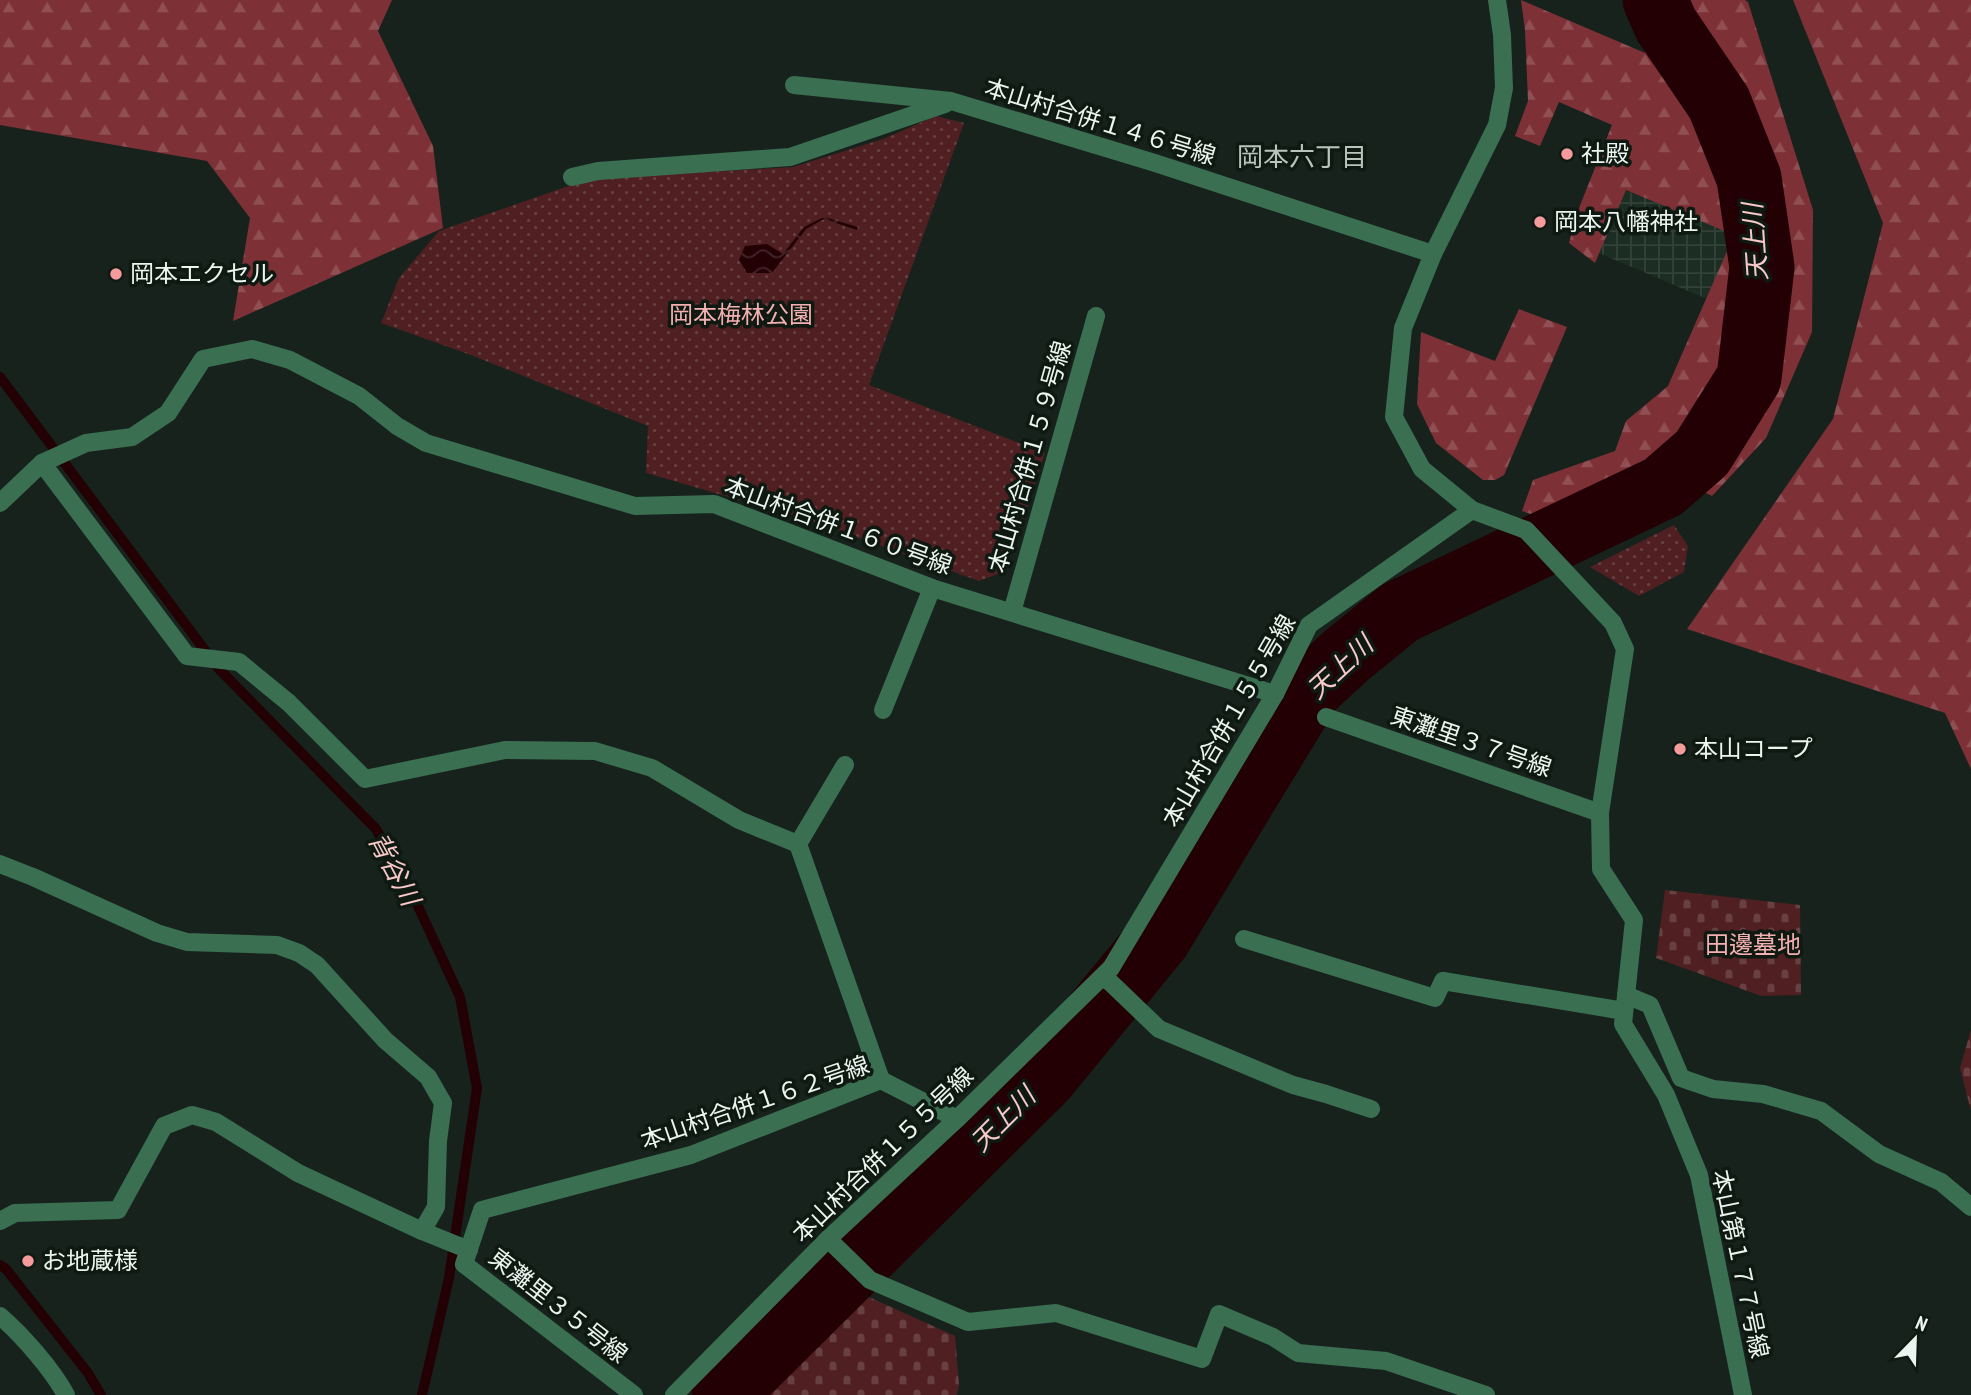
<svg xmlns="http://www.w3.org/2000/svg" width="1971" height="1395" viewBox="0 0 1971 1395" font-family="'PT Sans Narrow','Noto Sans JP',sans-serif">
  <defs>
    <pattern id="industrial-grid" width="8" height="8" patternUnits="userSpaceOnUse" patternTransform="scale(1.75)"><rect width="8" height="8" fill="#1c2d23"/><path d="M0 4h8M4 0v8" fill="none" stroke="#324238"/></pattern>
    <pattern id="forest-firs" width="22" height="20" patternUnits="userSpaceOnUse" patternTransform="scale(1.75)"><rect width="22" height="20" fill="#7d3136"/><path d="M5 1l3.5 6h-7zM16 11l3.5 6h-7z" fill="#904f53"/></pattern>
    <pattern id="cemetery-stones" width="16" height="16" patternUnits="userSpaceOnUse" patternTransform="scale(1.75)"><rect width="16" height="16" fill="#4f1f22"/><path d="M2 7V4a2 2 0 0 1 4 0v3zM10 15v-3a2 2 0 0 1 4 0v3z" fill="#684042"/></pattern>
    <pattern id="park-dots" width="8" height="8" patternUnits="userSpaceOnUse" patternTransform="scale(1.75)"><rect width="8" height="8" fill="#4f1f22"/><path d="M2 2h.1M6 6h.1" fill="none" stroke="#684042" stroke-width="1.8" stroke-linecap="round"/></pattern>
    <pattern id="water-waves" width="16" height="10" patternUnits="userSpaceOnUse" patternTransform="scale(1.75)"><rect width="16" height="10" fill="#220004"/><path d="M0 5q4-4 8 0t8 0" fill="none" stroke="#422629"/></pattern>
  </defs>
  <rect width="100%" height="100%" fill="#17221c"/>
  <path fill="url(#industrial-grid)" d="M1625,190l109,44 -27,65 -108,-46z"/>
  <g fill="url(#forest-firs)">
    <path d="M0,0h392l-14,31 55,115 10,82 -210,93 17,-103 -43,-57 -207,-36z"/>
    <path d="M1521,0l124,53 -13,-53h113l3,2 65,208 -1,122 -46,106 -54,58 -10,-5 55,-89 25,-64 -12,-28 -27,23 -44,82 -68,70 -71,39 -38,-13 11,-31 82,-29 11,-30 42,-35 66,-151 -108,-45 -31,73 -26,-20 8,-30 35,-88 -53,-23 -19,44 -25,-10 13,-35 -3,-71z"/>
    <path d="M1793,0h178v769l-26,-56 -258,-84 146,-210 50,-196z"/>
    <path d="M1519,309l48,18 -63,148 -9,5h-12l-47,-37 -19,-39 4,-72 74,29z"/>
  </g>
  <g fill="url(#cemetery-stones)">
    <path d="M1665,890l135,15 1,90 -40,1 -105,-38z"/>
    <path d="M1971,1030v81l-11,-43z"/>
    <path d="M860,1293l95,43 4,49 -2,10h-202z"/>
  </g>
  <g fill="url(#park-dots)">
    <path d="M936,116l28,7 -95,262 176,68 -39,118 -27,10 -173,-62 -160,-46 2,-47 -177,-71 -90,-32 18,-45 40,-47 135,-47 24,-6 195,-11 90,-28z"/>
    <path d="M1674,525l14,21 -4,26 -45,24 -49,-29z"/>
  </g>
  <path fill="url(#water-waves)" d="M824,217l34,10 -1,3 -33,-11 -18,10 -34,44h-25l-8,-13 6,-14 22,-2 16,10 21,-27z"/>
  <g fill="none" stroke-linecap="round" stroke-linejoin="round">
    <g stroke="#220004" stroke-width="10">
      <path d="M0,377l219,292 157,160 35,62 49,106 17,91 -28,190 -27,117"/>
      <path d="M0,1265l6,4 82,104 13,22"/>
    </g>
    <path stroke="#220004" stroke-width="65" d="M724,1395l320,-317 114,-139 152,-250 37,-34 53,-43 263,-125 39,-34 47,-75 13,-111 -13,-89 -30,-75 -53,-78 -11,-25"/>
    <g stroke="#3a6f52" stroke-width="18">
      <path d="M1497,0l5,35 2,53 -7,37 -64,129 -30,74 -9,89 28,52 50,41 54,20 87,93 12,26 -25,164 1,56 33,51 -11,104 43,71 33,80 44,220"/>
      <path d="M794,85l157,16 204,62 278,91"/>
      <path d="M572,177l26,-6 192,-14 155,-53"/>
      <path d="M42,463l145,193 52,6 50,41 76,76 140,-29 90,1 57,17 87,52 59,24"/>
      <path d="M0,503l42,-40 44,-20 46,-6 36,-24 35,-54 49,-10 38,11 69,36 38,30 29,17 209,63 79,-2 218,84 343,106"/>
      <path d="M1012,612l84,-296"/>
      <path d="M883,710l49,-122"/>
      <path d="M1326,717l274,96"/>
      <path d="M798,844l83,236"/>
      <path d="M798,844l47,-79"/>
      <path d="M0,864l33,13 124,56 30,9 90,3 22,8 18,12 68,75 43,37 15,26 -5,38 -2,66 -14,24"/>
      <path d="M1244,939l191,59 8,-17 181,30"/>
      <path d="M1102,977l8,5 49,47 134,56 33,9 45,15"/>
      <path d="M1626,995l24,10 31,73 32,11 50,5 58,17 58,43 62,28 30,25"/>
      <path d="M0,1221l15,-8 103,-3 46,-84 28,-11 24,7 82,51 124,58 47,19"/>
      <path d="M828,1239l42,41 98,42 88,-9 146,46 17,-45 54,23 25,16 88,8 100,34"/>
      <path d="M634,1395l-170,-131 18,-54 209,-55 190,-75 76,39"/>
      <path d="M674,1395l154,-156 129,-120 154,-151 164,-274 34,-69 163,-115"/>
    </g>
    <path stroke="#3a6f52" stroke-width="18" d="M0,1316c22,19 52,53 66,79"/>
  </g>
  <g fill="#f59b9c" stroke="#0e1912" stroke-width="2.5">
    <circle cx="1567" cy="154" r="7"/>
    <circle cx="1540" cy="222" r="7"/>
    <circle cx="116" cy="274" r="7"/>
    <circle cx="1680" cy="749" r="7"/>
    <circle cx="28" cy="1261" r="7"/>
  </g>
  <g text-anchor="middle" stroke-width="7" stroke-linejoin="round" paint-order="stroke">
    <g font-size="24" fill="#ecf4ef" stroke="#0e1912">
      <text transform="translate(1100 122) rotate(17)" y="8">本山村合併１４６号線</text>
      <text transform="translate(1030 457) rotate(-74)" y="8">本山村合併１５９号線</text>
      <text transform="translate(838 526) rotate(20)" y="8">本山村合併１６０号線</text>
      <text transform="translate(1229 721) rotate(-60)" y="8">本山村合併１５５号線</text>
      <text transform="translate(1471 742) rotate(19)" y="8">東灘里３７号線</text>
      <text transform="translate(755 1103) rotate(-19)" y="8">本山村合併１６２号線</text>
      <text transform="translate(883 1155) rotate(-44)" y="8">本山村合併１５５号線</text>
      <text transform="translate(1740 1264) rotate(78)" y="8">本山第１７７号線</text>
      <text transform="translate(558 1306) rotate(38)" y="8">東灘里３５号線</text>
    </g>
    <g font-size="24" fill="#ecf4ef" stroke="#0e1912" text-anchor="start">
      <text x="1581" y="162">社殿</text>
      <text x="1554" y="230">岡本八幡神社</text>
      <text x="130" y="282">岡本エクセル</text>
      <text x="1694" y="757">本山コープ</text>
      <text x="42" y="1269">お地蔵様</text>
    </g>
    <g font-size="24" fill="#f4afb0" stroke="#0e1912">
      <text x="741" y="323">岡本梅林公園</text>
      <text x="1753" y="953">田邊墓地</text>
    </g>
    <g font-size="26" fill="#b7c5bc" stroke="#0e1912">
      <text x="1302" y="166">岡本六丁目</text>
    </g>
    <g font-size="26" font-style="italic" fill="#f9c9c9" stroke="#0e1912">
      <text transform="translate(1755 242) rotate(-94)" y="9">天上川</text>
      <text transform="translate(1340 667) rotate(-43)" y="9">天上川</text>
      <text transform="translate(394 869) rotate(62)" y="9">背谷川</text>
      <text transform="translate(1003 1119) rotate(-45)" y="9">天上川</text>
    </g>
  </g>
  <g transform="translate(1915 1339) rotate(23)" stroke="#0e1912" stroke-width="5" paint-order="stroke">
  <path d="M0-5L12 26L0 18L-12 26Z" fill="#ecf4ef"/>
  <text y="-10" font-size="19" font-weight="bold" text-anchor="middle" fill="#ecf4ef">N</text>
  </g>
</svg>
